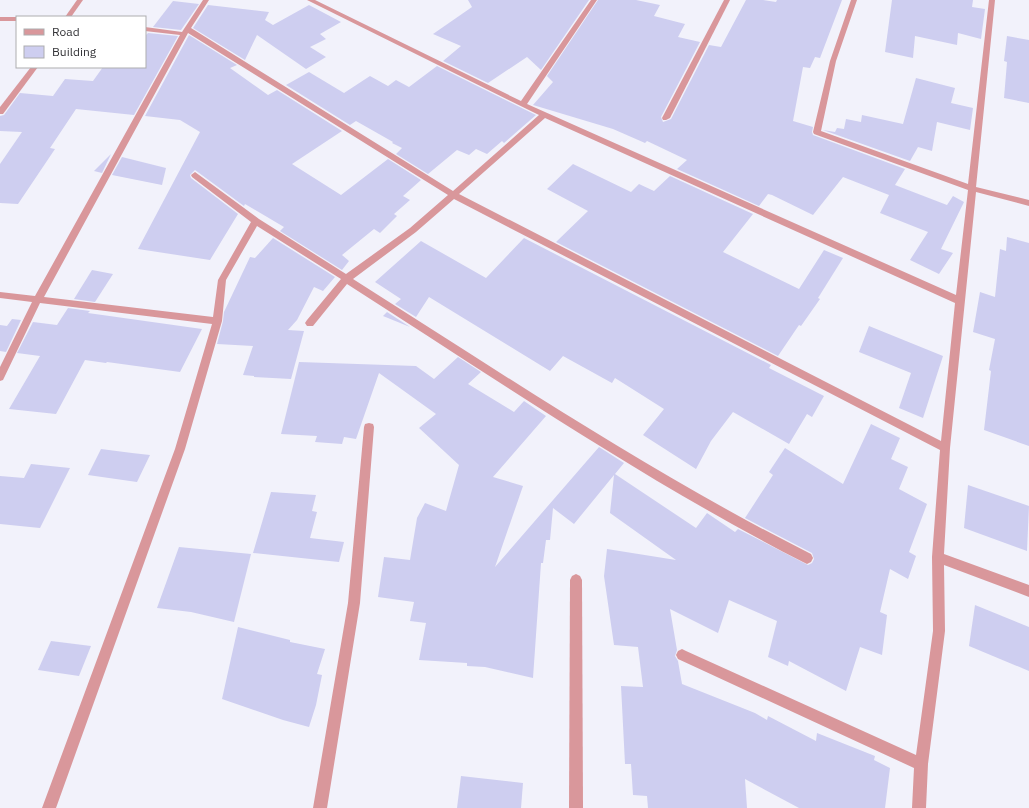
<svg xmlns="http://www.w3.org/2000/svg" width="1029" height="808" viewBox="0 0 1029 808" font-family="'IBM Plex Sans',sans-serif">
  <rect width="100%" height="100%" fill="#f2f2fb"/>
  <g fill="#cecef0">
    <path d="M468,0h121l-48,70 -14,-13 -39,26 -45,-22 18,-15 -28,-12 39,-27z"/>
    <path d="M598,0h38l24,5 -6,11 31,8 -7,13 22,5 -39,75 2,5 8,-3 38,-74 12,2 25,-47h17l13,2 1,-2h65l-22,58 -5,-1 -5,11 -7,-1 -10,54 20,6 -1,5 1,3 92,34 -10,16 52,20 6,-9 11,6 -23,47 12,4 -14,21 -29,-14 18,-28 -48,-19 9,-18 -46,-18 -30,38 -41,-20 -4,-1 -9,12 -82,-37 10,-9 -40,-19 -2,2 -32,-14 -80,-24 20,-23 -6,-6z"/>
    <path d="M892,0h81l-1,7 13,2 -4,30 -23,-6 -1,12 -42,-9 -2,22 -28,-6z"/>
    <path d="M173,1l26,3 -18,26 -28,-3z"/>
    <path d="M208,5l61,7 -4,8 8,5 36,-20 32,17 -21,12 6,5 -16,8 16,10 -20,12 -49,-34 -12,25 -52,-32z"/>
    <path d="M148,33l30,3 -44,79 -58,-6 -26,39 5,1 -37,55 -18,-1v-39l22,-32 -22,-1v-15l4,-1 16,-22 33,3 12,-17 28,2 10,-14h42v-31z"/>
    <path d="M189,35l48,30 -7,3 38,27 9,-5 65,41 -50,33 49,31 47,-36 33,21 -18,16 7,4 -16,14 3,2 -17,17 -6,-4 -32,26 7,6 -7,9 -62,-39 4,-4 -39,-23 -1,2 -49,-36 -5,5 1,3 47,36 -28,46 -72,-11 62,-117 -20,-12 -35,-4z"/>
    <path d="M1007,36l22,4v63l-25,-5 3,-36 -3,-1z"/>
    <path d="M437,66l99,49 -32,28 -2,-2 -15,13 -11,-5 -7,6 -12,-5 -29,24 -32,-20 6,-6 -10,-5 1,-1 -37,-21 -6,4 -64,-40 23,-13 35,21 26,-17 18,10 8,-6 13,7z"/>
    <path d="M916,78l39,10 -4,15 22,5 -3,22 -33,-8 -5,29 -14,-4 -8,14 -87,-31 12,2 2,-4 7,1 2,-10 15,3 1,-7 41,9z"/>
    <path d="M111,154l-9,19 -8,-2z"/>
    <path d="M122,157l44,11 -4,17 -50,-10z"/>
    <path d="M573,164l58,28 8,-8 15,7 16,-15 83,38 -30,38 76,37 25,-39 19,8 -25,40 2,1 -19,27 -2,-1 -21,31 -222,-114 32,-31 -41,-22z"/>
    <path d="M1007,237l22,6v203l-45,-16 7,-59 -2,-1 6,-31 -22,-7 7,-40 15,5 5,-48 6,2z"/>
    <path d="M273,238l62,39 -12,14 -9,-4 -17,33 -9,10 16,1 -13,48 -37,-2v-1l-11,-1 10,-29 -36,-2 6,-23 1,-9 26,-55 5,1z"/>
    <path d="M524,238l247,127 -2,3 55,28 -12,21 -5,-3 -18,30 -56,-32 -22,29 -15,28 -53,-34 21,-26 -49,-31 -3,5 -49,-27 -13,15 -121,-74 -13,20 -21,-13 6,-5 -26,-17 46,-41 65,37z"/>
    <path d="M92,270l21,4 -18,28 -21,-3z"/>
    <path d="M68,308l22,3 -2,2 114,16 -22,43 -73,-10 -1,1 -21,-3 -29,54 -47,-5 31,-53 -23,-3 16,-31 24,3z"/>
    <path d="M387,312l23,15 -27,-11z"/>
    <path d="M12,319l9,1 -15,32 -6,-1v-26l7,1z"/>
    <path d="M869,326l74,30 -20,62 -24,-10 12,-35 -52,-21z"/>
    <path d="M458,357l23,15 -13,12 46,28 10,-11 22,15 -53,61 30,9 -28,81 104,-120 25,16 -9,11 81,54 11,-15 28,19 3,-3 70,36 4,-2 2,-4 -2,-6 -67,-35 28,-43 -4,-3 16,-24 58,36 28,-60 29,14 -9,21 17,8 -9,22 28,15 -18,48 7,4 -8,23 -18,-10 -10,43 7,3 -5,40 -22,-8 -14,44 -57,-30 -1,5 -20,-9 9,-36 -48,-21 -11,33 -48,-24 7,41 -2,6 3,5 4,23 73,29 12,7 1,-4 48,25 1,-8 58,23 -1,4 16,8 -5,40h-86l-54,-29 2,29h-99l-1,-12 -14,-1 -2,-31h-6l-4,-78 22,1 -5,-40 -24,-2 -10,-69 3,-27 69,11 -66,-47 4,-38 -40,49 -21,-16 -3,32h-4l-3,23h-2l-8,115 -48,-11 -18,-1v-3l-48,-3 7,-37 -16,-2 4,-19 -36,-5 6,-40 26,3 7,-42 8,-15 21,8 13,-46 -40,-37 17,-14 -57,-41 -23,66 -12,-2 -2,7 -27,-2 2,-6 -36,-2 18,-72 117,4 18,13z"/>
    <path d="M101,449l31,4 18,2 -13,27 -49,-7z"/>
    <path d="M31,464l39,4 -30,60 -40,-4v-48l24,2z"/>
    <path d="M968,485l61,21 -2,45 -63,-23z"/>
    <path d="M271,492l45,3 -4,16 5,1 -7,26 34,4 -5,20 -86,-9z"/>
    <path d="M179,547l72,7 -17,68 -43,-10 -34,-4z"/>
    <path d="M975,605l54,22v44l-60,-25z"/>
    <path d="M238,627l52,13v2l35,7 -8,25 5,1 -6,30 -7,22 -26,-7 -61,-21z"/>
    <path d="M51,641l40,5 -12,30 -41,-6z"/>
    <path d="M461,776l62,7 -2,25h-64z"/>
  </g>
  <g fill="none" stroke-linecap="round" stroke-linejoin="round">
    <g fill="#d9979b" fill-rule="evenodd">
      <path d="M77,0h6l-12,17h-6z"/>
      <path d="M203,0h6l-18,28 262,163 86,-76 -232,-115h8l206,101 70,-101h6l-70,104 429,191 12,-105 -154,-56 -1,-2 17,-71 21,-61h6l-21,61 -15,70 147,53 21,-184h6l-19,187 53,13v6l-53,-14 -26,256 -6,106 85,31v12l-85,-32 1,66 -17,133 -2,44h-14l2,-40 -236,-109 -2,-4 2,-4 4,-2 4,2 230,104 17,-124 -1,-74 8,-107 -486,-251 -38,33 -63,47c150,95 299,195 458,275l2,4 -2,4 -4,2 -4,-2c-158,-81 -306,-182 -456,-278l-34,42h-6l-2,-3 2,-3 34,-41 -84,-53 -31,54 -4,41 -37,128 -129,359h-14l133,-359 37,-125 -172,-21 -37,77 -3,1v-14l32,-65 -32,-4v-6l35,4 145,-261 -35,-4v-4l37,5zM188,33l260,162 -38,33 -64,46 -87,-55 -64,-47 -4,3 1,2 59,45 -33,58 -5,37 -169,-20zM545,118l410,185 -14,138 -482,-247z"/>
      <path d="M724,0h6l-60,118 -4,2h-3l-1,-2z"/>
      <rect x="0" y="17" width="17" height="4"/>
      <path d="M31,67h7l-35,47h-3v-7z"/>
      <path d="M369,423l4,1 1,3 -14,176 -33,205h-14l35,-205 16,-176 1,-3z"/>
      <path d="M576,574l4,2 2,4 1,228h-14l1,-228 2,-4z"/>
    </g>
  </g>
  <rect x="16" y="16" width="130" height="52" fill="#ffffff" stroke="#adadaf"/>
  <rect x="24" y="29" width="20" height="6" fill="#d9979b" stroke="#adadaf"/>
  <text x="52" y="36" font-size="12" fill="#333337">Road</text>
  <rect x="24" y="46" width="20" height="12" fill="#cecef0" stroke="#adadaf"/>
  <text x="52" y="56" font-size="12" fill="#333337">Building</text>
</svg>
